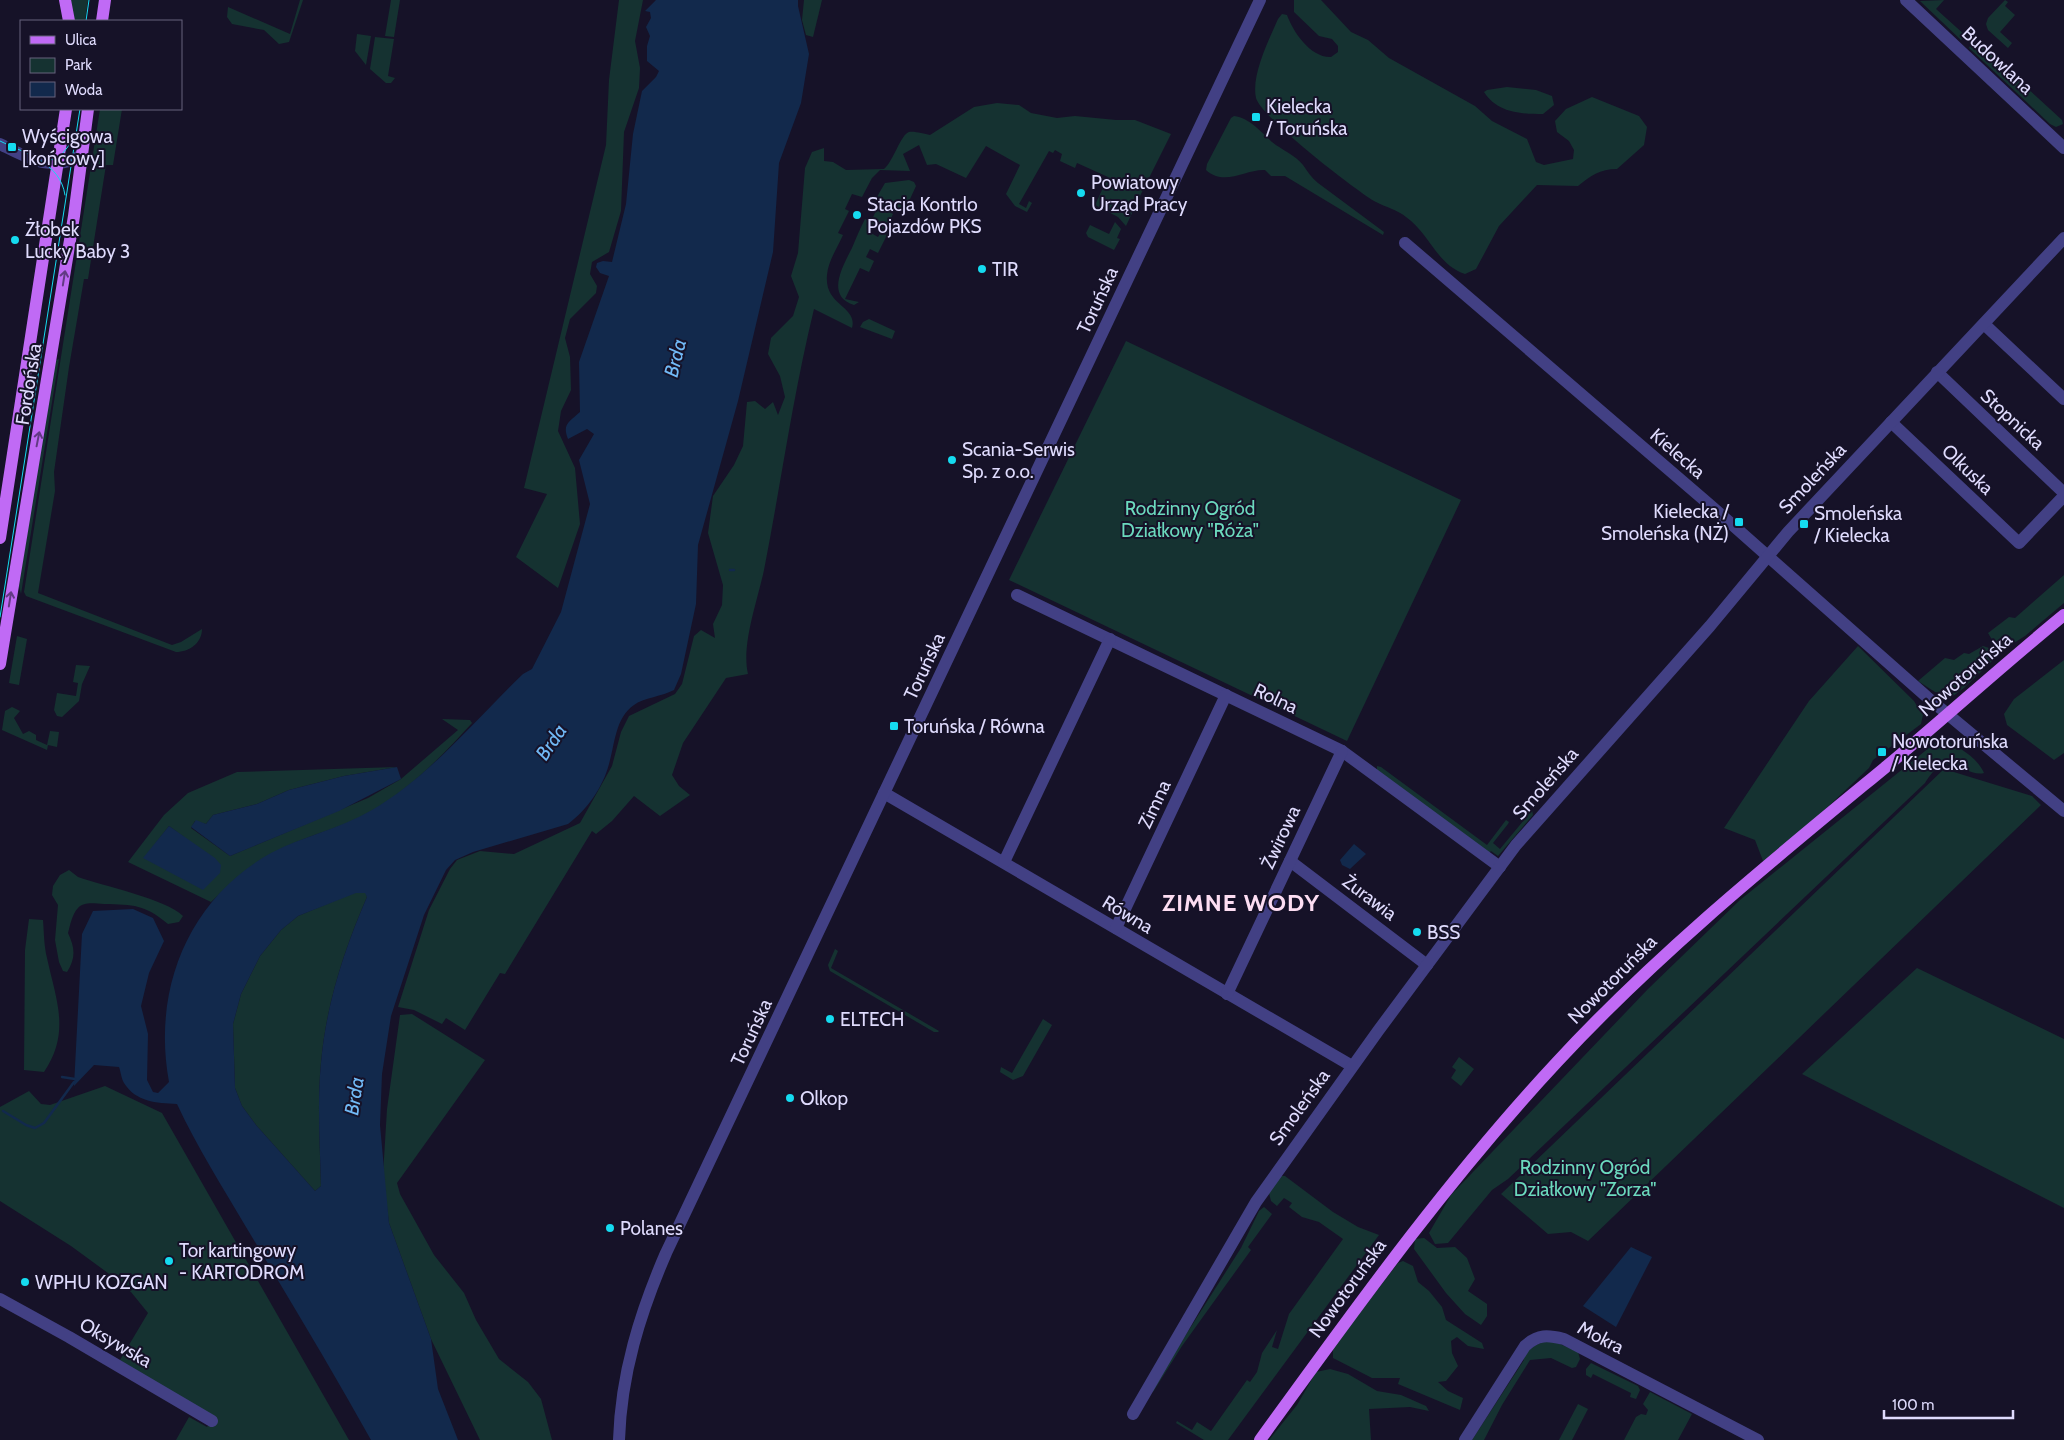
<svg xmlns="http://www.w3.org/2000/svg" width="2064" height="1440" viewBox="0 0 2064 1440" font-family="Cabin,sans-serif">
  <rect width="100%" height="100%" fill="#161228"/>
  <g fill="#153231" fill-rule="evenodd">
    <path d="M70,0h18l-3,21h-11z"/>
    <path d="M300,0h3l-14,42 -10,2 -15,-14 -32,-6 -5,-7 1,-10 62,27z"/>
    <path d="M391,0h9l-6,37 -9,-1z"/>
    <path d="M619,0h24l-8,41 5,27 -1,20 -15,44 -3,79 -12,41 -17,10 -2,12 7,12 -1,7 -26,26 -5,19 5,19 1,33 -10,21 -3,20 17,37 5,56 -22,64 -42,-31 31,-63 -23,-6 82,-343 3,-65z"/>
    <path d="M804,0h18l-9,37 -7,-2 -4,-15z"/>
    <path d="M1294,0h27l30,32 17,8 21,18 86,48 17,15 35,18 9,23 8,3 29,-6 1,-9 -5,-9 -12,-9 -2,-11 11,-12 26,-12 47,19 8,11 -3,18 -27,24c-17,0 -27,7 -39,17l-41,-1 -38,41 -23,43 -11,5c-28,-9 -36,-41 -59,-57 -8,-7 -21,-10 -30,-15 -21,-12 -115,-85 -120,-104 -5,-23 13,-58 22,-79l4,-5 5,1c6,17 24,43 44,42l7,-5v-6l-6,-7 -13,-3 -25,-24z"/>
    <path d="M1944,0l-8,9 30,27 -5,4 -41,-39z"/>
    <path d="M2005,0l3,2 -3,4 10,9 -15,17 12,11 -4,5 -20,-18 -2,-6 2,-6z"/>
    <path d="M357,34l14,2 -5,29 -11,-14z"/>
    <path d="M375,37l19,2 -6,37 7,2 -4,5h-5l-16,-14z"/>
    <path d="M1972,41l5,5 3,-4 47,42 -2,2 37,34 1,4 -7,3 -6,-3 -81,-76z"/>
    <path d="M1507,87l29,3 16,6 2,9 -11,9c-21,0 -46,-1 -59,-22l3,-2z"/>
    <path d="M997,103l22,2 12,8 26,5 18,-2 41,4h19l36,14 -34,68 -5,-2 -3,7 5,2 -8,17 -8,-9 -23,-12 13,-28 -31,-14 -2,5 -15,-7 2,-7 -7,-4 -2,3 -4,-2 -30,53 7,4 3,-7 3,2 -5,9 -12,-6 -9,-12 14,-29 -34,-19 -20,32 -30,-14 -9,1 -8,-20 -16,9 7,17 -30,-1 -8,8 -10,19 -10,-3 -7,15 4,2 -11,22 5,2c-6,13 -15,27 -16,40 -3,31 31,31 25,53l-38,-19c-21,86 -33,174 -50,261 -6,29 -23,75 -16,104l-22,4 -43,65 -11,32 7,11 11,9 -30,21 -26,-20 -22,25 -16,13 -4,-3 -87,143 -5,-1 -35,57 -19,-12 -4,6 -28,-14 -16,-3 31,-97 21,-41 7,-9 23,-9 34,3 66,-31 32,-57 9,-34 8,-16 46,-22 7,-10 12,-48 7,-6 14,8 -2,-14 9,-19 1,-20 -15,-52 5,-37 21,-31 9,-19 4,-44 8,-1 10,8 8,-7 5,13 7,-18 -5,-21 -12,-22 3,-16 22,-22 6,-19 -8,-21 7,-23 7,-85 7,-16 12,-4v13l9,1 13,8 38,-1c9,-7 17,-35 25,-37 6,-1 15,2 21,3l44,-28z"/>
    <path d="M100,109h22l-9,56h-7l-18,114h-4l-15,88 -15,105 1,19 -17,102 134,52 9,-3 21,-13c0,14 -13,23 -26,23l-150,-56 -2,-4z"/>
    <path d="M1234,116c16,2 27,16 38,26 10,8 23,13 31,23 5,7 8,12 15,18l66,49 -1,3 -98,-59h-14l-6,-6c-20,-1 -40,17 -59,0l1,-6 24,-46z"/>
    <path d="M909,180l5,2 2,4 -11,24 -8,-3 -3,5 -20,-10 11,-19z"/>
    <path d="M878,206l15,8 -3,7 5,3 -5,8 -16,-8h-8l5,3 -2,5 9,5 3,-5 6,3 -9,18 -8,-4 -4,8 8,4 -5,11 -9,-4 -15,31 14,3 -5,3c-29,-9 -11,-39 -2,-57 4,-10 8,-19 13,-29l6,3z"/>
    <path d="M1115,222l6,7 -4,9 3,1 -6,11 -26,-13 -2,-4 4,-8 19,9z"/>
    <path d="M869,319l26,12 -3,8 -32,-12 3,-5z"/>
    <path d="M1126,341l335,159 -114,241 -338,-161z"/>
    <path d="M59,359l-38,235 -2,-8 35,-225z"/>
    <path d="M2064,575v28l-39,33 -19,12 -42,40 -11,8 -18,-4 -17,-11 27,-23 9,2 10,-7 5,1 14,-8 6,2 5,-5 -6,-10 21,-16 6,1z"/>
    <path d="M17,636l10,3 -8,46 -10,-2z"/>
    <path d="M1858,646l56,55 6,10 4,-1 -3,14 -48,36 -4,8 -104,98 -10,-26 -31,-12 85,-127z"/>
    <path d="M2064,660v93l-10,7 -47,-35 -3,-11 10,-15z"/>
    <path d="M76,665l14,1 -8,18 -3,17 -17,16 -5,-1 -3,-6 3,-17 19,3 2,-13 -5,-1z"/>
    <path d="M12,707l8,4 -6,7 9,16 6,-3 7,4v5l11,5 3,-14 9,1 -2,15 -9,-2 -1,5 -45,-20 3,-19z"/>
    <path d="M442,719l28,1 2,3c-29,32 -62,66 -100,88 -24,14 -52,21 -78,32 -32,13 -58,35 -83,59l-83,-40 36,-47 24,-22 49,-21 160,-5 -53,9 -55,14 -32,14 -44,11 -7,9 -11,-3 -4,7 39,28 138,-58 33,-19 57,-49zM169,826l15,11 -40,21z"/>
    <path d="M1940,739c16,5 38,19 44,34 -14,4 -31,-16 -46,-6 -5,4 -10,11 -13,16l-417,396 -16,11 -44,53 -13,1 -6,-11 22,-38 197,-206 92,-89z"/>
    <path d="M1377,766l4,1 106,78 19,-25 3,2 -1,2 -15,19 7,6 24,-29 -5,-6 2,-9 6,2 -5,6 5,3 5,-6 1,5 -35,41 -7,-5 -2,2 -112,-83z"/>
    <path d="M1944,769l88,27 9,9 -453,436 -17,-9 -23,2 -47,-40z"/>
    <path d="M69,870l9,7c25,9 88,22 105,39l-4,6 -11,2c-24,-20 -34,-19 -64,-20 -9,0 -19,-3 -26,4 -6,6 -8,18 -10,25 7,15 8,25 -1,39l-4,-1 -4,-9 -4,-22 3,-35 -6,-10 1,-9 7,-11z"/>
    <path d="M356,892l10,1 1,4c-23,53 -41,108 -46,166 -4,41 -1,82 0,123l-6,5 -59,-66 -14,-19 -7,-18 -2,-64 8,-30 19,-38 21,-26 17,-14z"/>
    <path d="M29,919l14,1c1,13 1,26 4,38 9,42 24,74 -3,114l-20,-2 1,-120z"/>
    <path d="M835,949l3,2 -7,17 108,63 -1,1h-4l-104,-61 -2,-6z"/>
    <path d="M1917,968l147,71v169l-262,-134z"/>
    <path d="M412,1014l73,46 -88,123 3,11 34,61 30,38 12,27 23,39 29,23 13,17 11,41h-72l-49,-101 -42,-116 -6,-48 4,-66 13,-94z"/>
    <path d="M1043,1019l9,6 -29,51 -10,4 -13,-8 1,-5 11,6z"/>
    <path d="M1459,1057l15,12 -13,17 -10,-8 5,-8 -4,-3z"/>
    <path d="M105,1086l57,27 187,327h-173l13,-23 18,10 5,-6 -92,-61 28,-47 -17,-21 -20,-14 1,-2 -41,-30 -71,-45v-94l29,-16 12,13 9,1z"/>
    <path d="M1278,1176h7l48,36 25,15 21,8 -151,205h-24l-28,-17 1,-2 15,9 5,-8 14,9 36,-51 3,2 7,-10 5,-19 15,-23 -5,17 6,2 11,-35 54,-75 -24,-17 -17,-5 -13,-10 3,-4 -8,-5 -7,8 -6,-5 -2,-8z"/>
    <path d="M1264,1207l8,7 -24,33 3,3 -69,96 -29,46 -1,-4 89,-140 18,-37z"/>
    <path d="M1424,1238l13,10 18,-1 12,11 8,21 -7,12 19,13v12l-6,9 -16,-11 -19,-21 -32,-44 1,-10z"/>
    <path d="M1403,1261l10,5 5,16 11,9 13,16 4,13 36,23 2,6 -16,-3 -11,-9 -6,4 1,12 6,13 -12,15 -8,1 10,9 15,7 -3,12 -62,-26 2,-6h-28l-39,-20v-10l65,-85z"/>
    <path d="M1551,1340l27,12 2,7 -4,8 -4,1 -21,-10 -21,2 -28,45 -18,35h-12l52,-80 -2,-2c8,-11 16,-15 29,-18z"/>
    <path d="M1591,1363l47,23 2,4 -4,9 -6,-2 1,-4 -38,-19 -2,4 -5,-3v-6z"/>
    <path d="M1330,1369l18,5 29,17 24,4 25,11 3,5 -19,-4 -41,2 2,31h-102l28,-35 19,-33z"/>
    <path d="M1650,1392l42,22 -14,26h-54l12,-23 5,-3 5,1 2,-5 -5,-6z"/>
    <path d="M1578,1404l10,5 -16,31h-13z"/>
  </g>
  <g fill="#12294c" fill-rule="evenodd">
    <path d="M656,0h142v6l11,48 -8,49 -22,60 -6,89 -35,149 -40,144 -2,59 -15,70 -7,16c-11,6 -31,8 -40,15 -19,13 -19,39 -25,59 -6,23 -22,46 -41,60l-95,28 -18,8 -9,10 -22,45 -33,101 -9,58 -2,51 9,98 42,116 7,50 20,51h-87c-40,-72 -83,-143 -125,-213 -24,-41 -49,-80 -69,-123 -21,-1 -41,-2 -53,-21 -3,-5 -3,-11 -5,-16l-25,-2 -20,21 8,-152 11,-23 40,-2 20,9 11,23 -15,32 -8,33 7,28 -1,46 6,12 5,1 11,-11c-17,-92 19,-183 102,-229 32,-17 69,-24 101,-43 57,-33 104,-91 151,-136l9,-5 29,-57 29,-108 -11,-44 15,-26 -7,-5 -19,10c-6,-15 1,-17 12,-27l-1,-50 30,-86 -9,-3 -4,-6 1,-4 6,-2 9,1 14,-58 7,-70 9,-43 14,-14 3,-6 -12,-10v-15l3,-10 -4,-9 5,-9 -1,-6 -5,-1zM356,893h9l2,4c-23,53 -41,108 -46,166 -4,41 -1,82 0,123l-6,5 -59,-66 -14,-19 -7,-18 -2,-64 8,-30 19,-38 21,-26 17,-14z"/>
    <path d="M397,767l4,12 -62,32 -109,45 -39,-29 5,-7 10,4 7,-9 44,-11 32,-14 55,-14z"/>
    <path d="M169,826l46,32 6,7 -1,8 -17,17 -60,-32z"/>
    <path d="M1354,844l12,10 -16,15 -8,-4 -2,-5z"/>
    <path d="M1631,1247l21,10 -36,70 -33,-21z"/>
  </g>
  <g fill="none" stroke-linecap="round" stroke-linejoin="round">
    <g stroke="#12294c" stroke-width="2.5">
      <path d="M730,570h4"/>
      <path d="M62,1077l13,2"/>
      <path d="M3,1111l23,14 9,3 9,-5 30,-41"/>
    </g>
    <g stroke="#424084" stroke-width="12">
      <path d="M1906,0l158,148"/>
      <path d="M0,144c28,14 52,29 82,11"/>
      <path d="M1405,243l305,262 217,192 137,114"/>
      <path d="M1984,324l80,75"/>
      <path d="M1937,372l127,121"/>
      <path d="M1891,422l128,121 45,-47"/>
      <path d="M1017,595l325,156 158,116"/>
      <path d="M884,793l468,273"/>
      <path d="M1290,861l137,104"/>
      <path d="M1004,862l106,-223"/>
      <path d="M1116,928l110,-233"/>
      <path d="M1227,994l115,-243"/>
      <path d="M0,1299l69,38 143,84"/>
      <path d="M1133,1414l123,-212 122,-171 138,-186 194,-219 78,-94 276,-294"/>
      <path d="M619,1440c2,-66 21,-127 47,-187l594,-1253"/>
      <path d="M1465,1440l60,-94c13,-12 23,-11 39,-7l194,101"/>
    </g>
    <g stroke="#c06af5" stroke-width="12">
      <path d="M65,0l4,21"/>
      <path d="M102,21l3,-21"/>
      <path d="M0,538l66,-429"/>
      <path d="M0,664l74,-448 14,-107"/>
      <path d="M1260,1440c95,-131 187,-260 298,-379 101,-109 215,-201 329,-295 60,-50 117,-102 177,-151"/>
    </g>
    <g stroke="#15dbf0" stroke-width="1">
      <path d="M86,21l3,-21"/>
      <path d="M0,141c26,13 60,21 65,54"/>
      <path d="M41,162l18,-4 15,-19"/>
      <path d="M0,617l80,-508"/>
    </g>
  </g>
  <defs><path id="oneway-shaft" d="M-6 0H5M1.5-3L5.5 0L1.5 3" fill="none" stroke-width="1.6" stroke-linecap="round" stroke-linejoin="round" transform="scale(1.25)"/></defs>
  <g stroke="#623a84">
    <use href="#oneway-shaft" transform="translate(64 278) rotate(-81)"/>
    <use href="#oneway-shaft" transform="translate(38 439) rotate(-79)"/>
    <use href="#oneway-shaft" transform="translate(10 599) rotate(-81)"/>
  </g>
  <g fill="#15dbf0" stroke="#161228" stroke-width="2">
    <rect x="1251" y="112" width="10" height="10" rx="2.5"/>
    <rect x="7" y="142" width="10" height="10" rx="2.5"/>
    <circle cx="1081" cy="193" r="5"/>
    <circle cx="857" cy="215" r="5"/>
    <circle cx="15" cy="240" r="5"/>
    <circle cx="982" cy="269" r="5"/>
    <circle cx="952" cy="460" r="5"/>
    <rect x="1734" y="517" width="10" height="10" rx="2.5"/>
    <rect x="1799" y="519" width="10" height="10" rx="2.5"/>
    <rect x="889" y="721" width="10" height="10" rx="2.5"/>
    <rect x="1877" y="747" width="10" height="10" rx="2.5"/>
    <circle cx="1417" cy="932" r="5"/>
    <circle cx="830" cy="1019" r="5"/>
    <circle cx="790" cy="1098" r="5"/>
    <circle cx="610" cy="1228" r="5"/>
    <circle cx="169" cy="1261" r="5"/>
    <circle cx="25" cy="1282" r="5"/>
  </g>
  <g text-anchor="middle" stroke-width="4" stroke-linejoin="round" paint-order="stroke">
    <g font-size="19" fill="#dfdbfd" stroke="#161228">
      <text transform="translate(1998 60) rotate(43)" y="7">Budowlana</text>
      <text transform="translate(1097 300) rotate(-65)" y="7">Toruńska</text>
      <text transform="translate(28 384) rotate(-81)" y="7">Fordońska</text>
      <text transform="translate(2013 419) rotate(43)" y="7">Stopnicka</text>
      <text transform="translate(1678 453) rotate(41)" y="7">Kielecka</text>
      <text transform="translate(1968 469) rotate(44)" y="7">Olkuska</text>
      <text transform="translate(1812 478) rotate(-47)" y="7">Smoleńska</text>
      <text transform="translate(924 666) rotate(-65)" y="7">Toruńska</text>
      <text transform="translate(1965 674) rotate(-41)" y="7">Nowotoruńska</text>
      <text transform="translate(1276 698) rotate(25)" y="7">Rolna</text>
      <text transform="translate(1545 783) rotate(-49)" y="7">Smoleńska</text>
      <text transform="translate(1154 804) rotate(-65)" y="7">Zimna</text>
      <text transform="translate(1280 837) rotate(-65)" y="7">Żwirowa</text>
      <text transform="translate(1370 897) rotate(37)" y="7">Żurawia</text>
      <text transform="translate(1128 914) rotate(31)" y="7">Równa</text>
      <text transform="translate(1612 979) rotate(-45)" y="7">Nowotoruńska</text>
      <text transform="translate(751 1032) rotate(-65)" y="7">Toruńska</text>
      <text transform="translate(1299 1107) rotate(-54)" y="7">Smoleńska</text>
      <text transform="translate(1347 1288) rotate(-54)" y="7">Nowotoruńska</text>
      <text transform="translate(1601 1337) rotate(27)" y="7">Mokra</text>
      <text transform="translate(116 1342) rotate(30)" y="7">Oksywska</text>
    </g>
    <g font-size="19" fill="#dfdbfd" stroke="#161228" text-anchor="start">
      <text x="1266" y="113">Kielecka<tspan x="1266" dy="22">/ Toruńska</tspan></text>
      <text x="22" y="143">Wyścigowa<tspan x="22" dy="22">[końcowy]</tspan></text>
      <text x="1091" y="189">Powiatowy<tspan x="1091" dy="22">Urząd Pracy</tspan></text>
      <text x="867" y="211">Stacja Kontrlo<tspan x="867" dy="22">Pojazdów PKS</tspan></text>
      <text x="25" y="236">Żłobek<tspan x="25" dy="22">Lucky Baby 3</tspan></text>
      <text x="992" y="276">TIR</text>
      <text x="962" y="456">Scania-Serwis<tspan x="962" dy="22">Sp. z o.o.</tspan></text>
      <text x="1729" y="518" text-anchor="end">Kielecka /<tspan x="1729" dy="22">Smoleńska (NŻ)</tspan></text>
      <text x="1814" y="520">Smoleńska<tspan x="1814" dy="22">/ Kielecka</tspan></text>
      <text x="904" y="733">Toruńska / Równa</text>
      <text x="1892" y="748">Nowotoruńska<tspan x="1892" dy="22">/ Kielecka</tspan></text>
      <text x="1427" y="939">BSS</text>
      <text x="840" y="1026">ELTECH</text>
      <text x="800" y="1105">Olkop</text>
      <text x="620" y="1235">Polanes</text>
      <text x="179" y="1257">Tor kartingowy<tspan x="179" dy="22">- KARTODROM</tspan></text>
      <text x="35" y="1289">WPHU KOZGAN</text>
    </g>
    <g font-size="19" fill="#6bd9bd" stroke="#161228">
      <text x="1190" y="515">Rodzinny Ogród<tspan x="1190" dy="22">Działkowy "Róża"</tspan></text>
      <text x="1585" y="1174">Rodzinny Ogród<tspan x="1585" dy="22">Działkowy "Zorza"</tspan></text>
    </g>
    <g font-size="20" font-style="italic" fill="#71b9f6" stroke="#161228">
      <text transform="translate(675 358) rotate(-76)" y="7">Brda</text>
      <text transform="translate(551 742) rotate(-56)" y="7">Brda</text>
      <text transform="translate(354 1096) rotate(-81)" y="7">Brda</text>
    </g>
    <g font-size="24" font-weight="bold" letter-spacing="1" fill="#fdddf2" stroke="#161228">
      <text x="1241" y="911">ZIMNE WODY</text>
    </g>
  </g>
  <rect x="20" y="20" width="162" height="90" fill="#161228" stroke="#66627d"/>
  <rect x="30" y="36" width="25" height="8" fill="#c06af5" stroke="#66627d"/>
  <text x="65" y="45" font-size="15" fill="#dfdbfd">Ulica</text>
  <rect x="30" y="58" width="25" height="15" fill="#153231" stroke="#66627d"/>
  <text x="65" y="70" font-size="15" fill="#dfdbfd">Park</text>
  <rect x="30" y="82" width="25" height="15" fill="#12294c" stroke="#66627d"/>
  <text x="65" y="95" font-size="15" fill="#dfdbfd">Woda</text>
  <path d="M1884 1410v8h129v-8" fill="none" stroke="#dfdbfd" stroke-width="2.5"/>
  <text x="1892" y="1410" font-size="15" fill="#dfdbfd" stroke="#161228" stroke-width="4" paint-order="stroke">100 m</text>
</svg>
